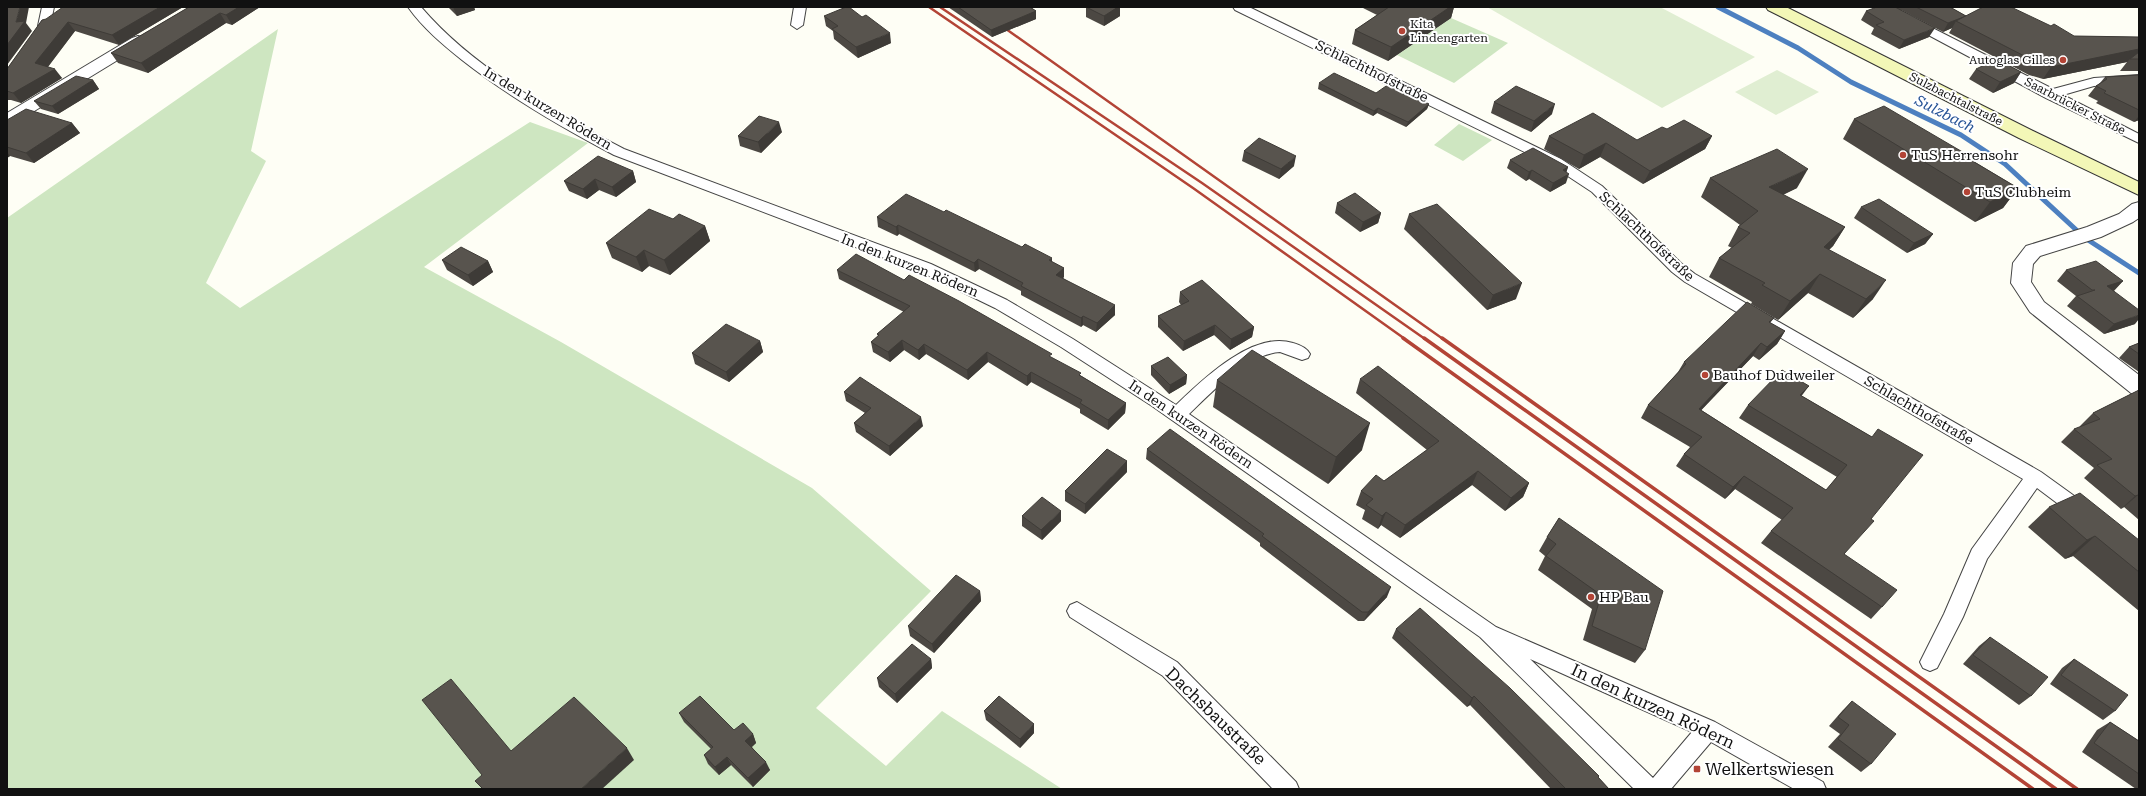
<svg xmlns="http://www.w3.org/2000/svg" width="2146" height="796" viewBox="0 0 2146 796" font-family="'Roboto Serif',serif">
  <rect width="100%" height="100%" fill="#fefef5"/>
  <g fill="#cee6c1">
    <path d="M1451,18l57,25 -54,40 -57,-28z"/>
    <path d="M278,29l-27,122 15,10 -60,122 34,25 290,-186 58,21 -164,124 137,75 251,146 119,103 -115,117 70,58 56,-55 120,78h-1055v-571z"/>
    <path d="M1459,124l33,16 -29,21 -29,-16z"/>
  </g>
  <g fill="#e0eed2">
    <path d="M1487,7h173l95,50 -93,51z"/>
    <path d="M1777,70l42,22 -43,23 -41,-23z"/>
  </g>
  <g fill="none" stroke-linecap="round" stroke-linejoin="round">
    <path stroke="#4d80c0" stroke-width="5" d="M1718,7l80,41 53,34 110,53 44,29 80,74 54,35"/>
    <defs>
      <g id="minor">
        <path d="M42,7h12l-4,19 -6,4 -6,-4z"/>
        <path d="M408,7h13c53,62 131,104 203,142l307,115 76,36 66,39 103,66c26,-25 77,-75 117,-62 7,2 14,5 17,11l-2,4 -6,2 -22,-8c-33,2 -68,40 -91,62l307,213 219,95 108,60 3,7h-32l-83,-47 -40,47h-37l-154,-152 -328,-231 -91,-59 -66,-39 -74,-36 -307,-117c-53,-28 -105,-58 -152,-95 -20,-16 -39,-32 -54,-53zM1530,659l162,73 -39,46z"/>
        <path d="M794,7h12l-3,18 -6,4 -6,-4z"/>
        <path d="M1233,7h16l312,152 41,27 80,78 13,10 346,198 50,36 2,5 -2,5 -7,3 -7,-3 -40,-30 -50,71 -24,58 -26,51 -7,3 -7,-3 -3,-6 24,-48 28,-65 51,-70 -338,-197 -13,-10 -80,-80 -41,-27 -316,-155z"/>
        <path d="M1876,7h15l162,82 41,-11 45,-3v8l-45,3 -31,9 76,39v9l-93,-45z"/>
        <path d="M1077,602l100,60 119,120 3,7h-26l-110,-113 -93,-59 -3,-6 3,-6z"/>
      </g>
      <g id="tertiary">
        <path d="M138,36l6,2 2,3 -2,3 -131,80 -6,1v-12l125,-75z"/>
        <path d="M2139,202v16l-6,4 -32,15 -61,19 -7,8 -2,18 13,20 95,73v20l-8,-2 -101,-81 -19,-29 2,-20 13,-17 61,-19 32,-13 13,-10z"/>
      </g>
      <path id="secondary" d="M1766,7h20l245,123 108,52v13l-120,-57 -251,-128z"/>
    </defs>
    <use href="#minor" stroke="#444" stroke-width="2"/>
    <use href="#tertiary" stroke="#444" stroke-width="2"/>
    <use href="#secondary" stroke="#333" stroke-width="2"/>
    <use href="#minor" fill="#fff" fill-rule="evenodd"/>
    <use href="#tertiary" fill="#fff" fill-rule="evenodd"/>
    <use href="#secondary" fill="#f3f7b7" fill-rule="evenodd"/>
    <g stroke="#b34436" stroke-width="2.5">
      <path d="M929,7l264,181 212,151"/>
      <path d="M940,7l262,176 223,156"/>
      <path d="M999,24l444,315"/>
    </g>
    <g stroke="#b34436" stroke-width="3.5">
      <path d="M1403,338l630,451"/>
      <path d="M1424,338l632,451"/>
      <path d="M1442,338l635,451"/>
    </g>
  </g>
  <g fill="#4c4843">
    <path d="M183,7l-64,38 -44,-14 -27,36 14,11 -41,25 -10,-3h-4v-31l35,-49z"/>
    <path d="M189,7h71l-28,18 -6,-2 -78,50 -30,-10 -7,-10z"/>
    <path d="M448,7h26l1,3 -18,6z"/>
    <path d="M948,7h82l6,4v8l-44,18z"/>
    <path d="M1086,7h34v9l-16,10 -18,-9z"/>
    <path d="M1363,7h91l-3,11 -63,43 -36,-17 3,-14 22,-15 -14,-7z"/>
    <path d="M1895,7h55l16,9 108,20 65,1v34h-19l7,-9 -84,17 -14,-4 -80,-42 3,-5 -9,4 -42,-22 28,27 -30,12 -28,-15 3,-6 -13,-8 5,-9z"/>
    <path d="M824,16l67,27 -33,15 -24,-19 -1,-8 -7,-5z"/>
    <path d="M1976,69l45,3 -7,11 -21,10 -24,-14z"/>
    <path d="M2139,75v45l-5,2 -38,-19 2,-2 -10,-5 8,-10 4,-3 5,-6z"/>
    <path d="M93,80l6,9 -41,25 -17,-5 -7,-8z"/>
    <path d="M1319,83l57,10 53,11 -2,5 -21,18 -29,-14 -4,3 -55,-27z"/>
    <path d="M1494,102l58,12 -21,18 -40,-19z"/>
    <path d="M1854,119l112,35 -1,2 53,32 -15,20 -28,14 -132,-83z"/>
    <path d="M7,120l65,3 8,10 -46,30 -24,-7 -3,2z"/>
    <path d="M1667,129l45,7 -7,13 -62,35 -43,-27 -21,12 -35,-20 5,-13 88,4z"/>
    <path d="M782,132l-21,21 -21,-7 -2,-10z"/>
    <path d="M1244,151l50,15 -15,13 -37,-18z"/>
    <path d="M1510,160l58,7 -2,6v10l-16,9 -21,-13 -3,2 -19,-13z"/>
    <path d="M633,171l3,11 -20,15 -17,-7 -12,9 -18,-8 -5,-10z"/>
    <path d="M1710,178l87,10 -14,7 62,32 -12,19 -4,4 44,49 -20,19 -45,-25 -30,27 -27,-16 1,-2 -43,-25 10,-19 13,-10 -4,-2 10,-19 2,-2 -39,-28z"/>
    <path d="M1337,203l44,10 -3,10 -18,9 -25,-19z"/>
    <path d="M1861,207l72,27 -8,10 -18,9 -53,-35z"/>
    <path d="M944,212l120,56v9l-1,1 52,37 -19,17 -13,-7 -2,2 -60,-32v-4l-42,-22 -4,3 -76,-38 -2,2 -19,-9 -1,-10z"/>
    <path d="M1409,214l107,85 -29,11 -83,-81z"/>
    <path d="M673,219l32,7 5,15 -40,34 -21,-9 -7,6 -30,-14 -6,-15z"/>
    <path d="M442,260l46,1 5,11 -20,14 -26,-16z"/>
    <path d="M837,270l215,88 74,45 -1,10 -17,17 -28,-17v-4l-49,-27 -4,4 -39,-24 -20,18 -42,-26 -7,6 -15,-10 -14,12 -17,-10 -2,-10 7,-6 -1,-2 27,-22 -65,-33z"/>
    <path d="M2066,270l57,11 -9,10 21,33 -31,10 -37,-28 9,-10 -19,-15z"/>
    <path d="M1180,292l74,35 -2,10 -22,13 -16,-15 -31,16 -25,-24v-11l23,-11 -2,-3z"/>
    <path d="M1774,318l-4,5 15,8 -8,13 -18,16 -6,-4 -52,54 125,80 11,-13 -98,-59 9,-13 54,-9 70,41 -1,82 -27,35 38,53 -11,12 -110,-76 10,-12 11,-11 -47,-31 -10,10 -49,-33 8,-12 6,-7 -49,-29 7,-13 30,-33 6,-10z"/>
    <path d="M760,341l3,11 -34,30 -34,-18 -3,-11z"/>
    <path d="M2139,343v29l-20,-14 10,-11z"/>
    <path d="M1151,366l36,9 -1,9 -17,10 -18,-19z"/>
    <path d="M1360,379l169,104 -6,14 -18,14 -33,-26 -72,53 -19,-13 -3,4 -16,-10 3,-9 -9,-5 5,-14 23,-10 43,-31 -71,-57z"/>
    <path d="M1217,380l145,70 -34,34 -115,-77z"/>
    <path d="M2139,390v130l-15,-13 -3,2 -37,-31 10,-10 -33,-26 13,-13 7,-2 -1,-1 13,-13z"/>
    <path d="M844,392l79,34 -33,30 -34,-24 -2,-9 11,-10 -19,-12z"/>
    <path d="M1147,449l240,148 -23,24h-6l-98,-75v-3l-114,-84z"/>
    <path d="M1127,472l-42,42 -20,-13v-10z"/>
    <path d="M2049,507l90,33v71l-66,-55 -8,3 -37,-32z"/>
    <path d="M1022,516l39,5 -19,19 -20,-14z"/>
    <path d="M1559,518l86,132 -10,13 -52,-23 9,-31 -54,-39 7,-14 -6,-5 8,-14z"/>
    <path d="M980,591l1,10 -47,52 -24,-17 -2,-10z"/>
    <path d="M1396,629l203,147 -1,1 11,12h-58l-81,-84 -3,2 -75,-69z"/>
    <path d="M1990,637l41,59 -12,9 -56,-41 16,-18z"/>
    <path d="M931,659l1,9 -35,35 -18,-16 -2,-9z"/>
    <path d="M2074,659l41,52 -12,9 -53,-36 12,-16z"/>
    <path d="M1852,701l19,63 -10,8 -33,-25 12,-13 -11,-8 14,-16z"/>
    <path d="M984,711l50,22 -14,15 -34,-28z"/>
    <path d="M679,713l55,17 19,4 3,9 -4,4 18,23 -17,17 -22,-22 -12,10 -11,-11 -4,-9 7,-6 -27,-27z"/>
    <path d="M2110,722l29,19v48h-3l-54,-37 15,-22z"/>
  </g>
  <g fill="#3e3b37">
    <path d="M20,7h9l-3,16 6,8 -25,34v-20l9,-23z"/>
    <path d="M160,7h23l-64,38 -7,-10z"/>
    <path d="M239,7h21l-28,18 -6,-10z"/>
    <path d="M453,7h21l1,3 -18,6z"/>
    <path d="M1118,7h2v9l-16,10v-10z"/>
    <path d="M1450,7h4l-3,11 -63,43 3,-14z"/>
    <path d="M1036,11v8l-44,18 -1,-7z"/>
    <path d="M220,13l6,10 -78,50 -7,-10z"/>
    <path d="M1966,16l-10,5 -4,7 -9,4 5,-9z"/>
    <path d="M68,22l7,9 -32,42 -8,-10z"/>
    <path d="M1935,28l-6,9 -30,12 5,-9z"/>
    <path d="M890,33l1,10 -33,15 -2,-11z"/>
    <path d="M2139,49v7l-9,3 -3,3 -84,17 8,-12z"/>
    <path d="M55,69l7,9 -41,25 -8,-10z"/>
    <path d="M2021,72l-7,11 -21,10 7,-11z"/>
    <path d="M93,80l6,9 -41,25 -6,-8z"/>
    <path d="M1429,104l-2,5 -21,18 2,-5z"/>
    <path d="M1555,104l-3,10 -21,18 3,-11z"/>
    <path d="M1378,108l-1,5 -4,3 1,-5z"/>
    <path d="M2139,116v4l-5,2z"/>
    <path d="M779,122l3,10 -21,21 -3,-11z"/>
    <path d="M72,123l8,10 -46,30 -8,-10z"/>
    <path d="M1712,136l-7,13 -62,35 7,-13z"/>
    <path d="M1606,143l-6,14 -21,12 5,-14z"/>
    <path d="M7,152l3,4 -3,2z"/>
    <path d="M1296,156l-2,10 -15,13 2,-10z"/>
    <path d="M1568,167l-3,9 -2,-6z"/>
    <path d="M1808,169l-11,19 -39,18 11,-19z"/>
    <path d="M1532,170l-3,9 -3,2 3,-9z"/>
    <path d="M633,171l3,11 -20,15 -4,-10z"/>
    <path d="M1569,174l-3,9 -16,9 3,-9z"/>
    <path d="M595,179l4,11 -12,9 -4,-10z"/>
    <path d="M2018,188l-15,20 -28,14 15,-20z"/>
    <path d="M1381,213l-3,10 -18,9 3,-10z"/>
    <path d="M898,225l1,9 -2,2 -1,-9z"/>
    <path d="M705,226l5,15 -40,34 -6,-15z"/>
    <path d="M1845,227l-12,19 -21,19 12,-18z"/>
    <path d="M1933,234l-8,10 -18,9 7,-10z"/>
    <path d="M644,250l5,16 -7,6 -6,-15z"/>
    <path d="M1052,258v9l-3,-7z"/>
    <path d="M978,259l1,10 -4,3 -1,-9z"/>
    <path d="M488,261l5,11 -20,14 -5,-11z"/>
    <path d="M1064,268v9l-8,7v-9z"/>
    <path d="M1820,274l-12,19 -30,27 12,-19z"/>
    <path d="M1886,280l-13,19 -20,19 13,-19z"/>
    <path d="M2123,281l-10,10 -6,-5z"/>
    <path d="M1522,283l-6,16 -29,11 6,-15z"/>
    <path d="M1115,305v10l-19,17 1,-9z"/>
    <path d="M2139,315v4l-4,5 -31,10 10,-10z"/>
    <path d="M1083,316v9l-2,2v-9z"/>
    <path d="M1215,325l-1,10 -31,16 1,-10z"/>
    <path d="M1254,327l-2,10 -22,13 1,-11z"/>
    <path d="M1785,331l-8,13 -18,16 8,-13z"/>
    <path d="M902,340l2,10 -14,12 -2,-10z"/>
    <path d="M760,341l3,11 -34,30 -3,-10z"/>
    <path d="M1761,343l-8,13 -62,65 8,-12z"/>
    <path d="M924,344l2,10 -7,6 -1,-10z"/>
    <path d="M987,352l1,10 -20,18 -1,-10z"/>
    <path d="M1031,372v10l-4,4v-10z"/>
    <path d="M1187,375l-1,9 -17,10 1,-9z"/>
    <path d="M1809,386l-9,12v-3z"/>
    <path d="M1126,403l-1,10 -17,17v-10z"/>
    <path d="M921,417l2,9 -33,30 -1,-10z"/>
    <path d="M1370,423l-8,27 -34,34 8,-27z"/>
    <path d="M1127,461v11l-42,42v-10z"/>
    <path d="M1478,471l-6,14 -72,53 5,-13z"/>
    <path d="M1744,476l-9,13 -10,10 8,-12z"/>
    <path d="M1529,483l-6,14 -18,14 6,-13z"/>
    <path d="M2138,495l-14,12 -3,2 14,-13z"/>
    <path d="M1061,511v10l-19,19 -1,-10z"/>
    <path d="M1386,512l-5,13 -3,4 4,-13z"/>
    <path d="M2095,536l-22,20 -8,3 22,-19z"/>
    <path d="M1391,587l-4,10 -23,24 4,-9z"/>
    <path d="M980,591l1,10 -47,52 -2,-9z"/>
    <path d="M931,659l1,9 -35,35 -2,-9z"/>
    <path d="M1474,696l-4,9 -3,2 5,-9z"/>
    <path d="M1034,724v9l-14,15v-9z"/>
    <path d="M753,734l3,9 -7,6 -4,-8z"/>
    <path d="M627,748l7,12 -32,29h-21z"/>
    <path d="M727,757l4,8 -12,10 -4,-8z"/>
    <path d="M766,762l4,8 -17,17 -5,-9z"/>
  </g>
  <g fill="#58544e" stroke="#3e3b37">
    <path d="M7,7h13l-4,15 9,-1 -18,24z"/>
    <path d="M63,7h97l-48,28 -44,-13 -33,41 20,6 -42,24 -6,-2v-22l35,-49 4,-1z"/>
    <path d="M189,7h50l-13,8 -6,-2 -79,50 -30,-10z"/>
    <path d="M846,7h3l13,10 4,-2 24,18 -34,14 -24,-18 6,-3 -14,-10z"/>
    <path d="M958,7h72l6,4 -45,19z"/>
    <path d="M1086,7h32l-14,9z"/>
    <path d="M1389,7h61l-59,40 -36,-17z"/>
    <path d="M1877,7h18l40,21 -31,12 -28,-15 8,-3 -18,-11z"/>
    <path d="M1916,7h34l16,9 -18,7z"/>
    <path d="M1983,7h28l40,19 3,-2 20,12 65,1v12l-88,18 -13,-4 -82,-42z"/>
    <path d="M2139,52v7h-9z"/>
    <path d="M1997,59l24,13 -21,10 -24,-13z"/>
    <path d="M1334,73l42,20 13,-9 40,20 -21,18 -30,-14 -4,3 -55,-28z"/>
    <path d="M2139,75v35l-35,-17 2,-2 -10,-5 11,-7 -2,-2z"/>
    <path d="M76,76l17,4 -41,26 -18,-5z"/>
    <path d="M1516,86l39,18 -21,17 -40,-19z"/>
    <path d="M1884,106l82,48 -2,2 54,32 -28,14 -136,-83z"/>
    <path d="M26,109l46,14 -46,30 -19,-6v-27z"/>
    <path d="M1593,113l44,27 25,-13 5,2 17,-9 28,16 -62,35 -44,-28 -22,12 -35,-19z"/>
    <path d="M759,116l20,6 -21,20 -20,-6z"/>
    <path d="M1259,138l37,18 -15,13 -37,-18z"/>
    <path d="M1533,148l35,19 -5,3 6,4 -16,9 -21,-13 -3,2 -19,-12z"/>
    <path d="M1777,149l31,20 -39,18 76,40 -21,20 62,33 -20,19 -46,-25 -30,27 -28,-16 3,-2 -46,-25 31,-25 -12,-6 20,-16 -48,-33z"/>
    <path d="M598,156l35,15 -21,16 -17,-8 -12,10 -19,-8z"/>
    <path d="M1355,193l26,20 -18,9 -26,-19z"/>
    <path d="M906,194l38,18 2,-2 76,37 3,-3 27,14 -3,2 15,8 -8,7 59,30 -18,18 -14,-7 -2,2 -60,-32 2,-3 -45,-24 -4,4 -76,-38 -2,2 -19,-10z"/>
    <path d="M1879,199l54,35 -19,9 -53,-36z"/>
    <path d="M1437,204l85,79 -29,12 -84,-81z"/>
    <path d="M649,209l24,10 6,-5 26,12 -41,34 -20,-10 -8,7 -30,-14z"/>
    <path d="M461,247l27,14 -20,14 -26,-15z"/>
    <path d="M856,254l48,26 5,-5 50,26 93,53 -3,2 32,17 -2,2 47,28 -18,17 -28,-17 2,-3 -51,-28 -4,4 -40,-24 -20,18 -43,-26 -6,6 -16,-10 -14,12 -17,-10 8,-7 -2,-1 33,-28 -73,-36z"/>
    <path d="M2096,261l27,20 -16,5 32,24v5l-25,9 -37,-28 18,-6h-3l-26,-20z"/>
    <path d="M1202,280l52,47 -23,12 -16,-14 -31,16 -26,-25 31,-15 -9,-9z"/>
    <path d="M1747,302l27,16 -5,4 16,9 -18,16 -6,-4 -62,66 127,81 21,-25 -99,-60 34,-35 27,16 -9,9 72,42 6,-8 45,26 -52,64 3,2 -30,33 53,36 -15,17 -111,-76 22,-23 -49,-32 -11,11 -49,-33 18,-17 -54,-32 38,-41 -2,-2z"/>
    <path d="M726,324l34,17 -34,31 -34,-19z"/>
    <path d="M2139,343v11l-10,-7z"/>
    <path d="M1252,350l118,73 -34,34 -119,-77z"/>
    <path d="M1168,357l19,18 -17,10 -19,-19z"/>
    <path d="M1378,366l151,117 -18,15 -33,-27 -73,54 -19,-13 -4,4 -16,-11 7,-6 -12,-8 15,-16 8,6 55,-40 -79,-62z"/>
    <path d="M860,377l61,40 -32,29 -35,-23 17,-15 -27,-16z"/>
    <path d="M2139,390v105h-1l-3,1 -38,-31 15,-6 -38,-30 26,-10 -7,-6z"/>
    <path d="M1170,429l221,158 -23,25h-6l-100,-76 2,-2 -117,-85z"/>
    <path d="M1107,449l20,12 -42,43 -20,-13z"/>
    <path d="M2080,493l59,47v32l-44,-36 -8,4 -38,-33z"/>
    <path d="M1042,497l19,14 -20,19 -19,-14z"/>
    <path d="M1559,518l104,73 -18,59 -53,-24 9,-31 -55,-39 10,-12 -9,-7z"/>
    <path d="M956,575l24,16 -48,53 -24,-18z"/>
    <path d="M1420,608l90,80 89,88 -1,1 11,12h-43l-92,-93 -2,2 -76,-69z"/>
    <path d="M1990,637l58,40 -17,19 -58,-41z"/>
    <path d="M912,644l19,15 -36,35 -18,-16z"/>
    <path d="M2074,659l54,36 -13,16 -54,-36z"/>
    <path d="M451,679l60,72 63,-54 53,51 -46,41h-98l-8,-8 7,-6 -60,-75z"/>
    <path d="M700,696l34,34 9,-7 10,11 -8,7 21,21 -18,16 -21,-21 -12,10 -11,-12 9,-8 -34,-34z"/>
    <path d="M999,696l35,28 -14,15 -36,-28z"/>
    <path d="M1852,701l44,33 -25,30 -33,-25 11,-14 -11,-8z"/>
    <path d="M2110,722l29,19v33l-45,-31z"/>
  </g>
  <g fill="#b34436" stroke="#fff" stroke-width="1.5">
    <circle cx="1402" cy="31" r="4"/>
    <circle cx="2063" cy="60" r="4"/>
    <circle cx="1903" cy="155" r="4"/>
    <circle cx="1967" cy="192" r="4"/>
    <circle cx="1705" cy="375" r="4"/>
    <circle cx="1591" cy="597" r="4"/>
    <rect x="1693" y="765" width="8" height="8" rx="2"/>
  </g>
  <g text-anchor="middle" stroke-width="4" stroke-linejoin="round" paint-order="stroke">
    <g font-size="12" fill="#111" stroke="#fff" text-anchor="start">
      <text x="1410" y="28">Kita<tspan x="1410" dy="14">Lindengarten</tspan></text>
      <text x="2055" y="64" text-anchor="end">Autoglas Gilles</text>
    </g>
    <g font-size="12" fill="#111" stroke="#fff">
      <text transform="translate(1956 99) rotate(27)" y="4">Sulzbachtalstraße</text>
      <text transform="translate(2075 106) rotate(27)" y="4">Saarbrücker Straße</text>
    </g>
    <g font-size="14" fill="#111" stroke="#fff">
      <text transform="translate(1372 71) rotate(26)" y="5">Schlachthofstraße</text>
      <text transform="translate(548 108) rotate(31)" y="5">In den kurzen Rödern</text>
      <text transform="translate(1647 236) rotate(43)" y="5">Schlachthofstraße</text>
      <text transform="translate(910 265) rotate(22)" y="5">In den kurzen Rödern</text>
      <text transform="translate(1919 410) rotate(30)" y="5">Schlachthofstraße</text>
      <text transform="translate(1191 424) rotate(34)" y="5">In den kurzen Rödern</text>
    </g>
    <g font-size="14" fill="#111" stroke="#fff" text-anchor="start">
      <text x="1911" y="160">TuS Herrensohr</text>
      <text x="1975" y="197">TuS Clubheim</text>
      <text x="1713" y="380">Bauhof Dudweiler</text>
      <text x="1599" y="602">HP Bau</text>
    </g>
    <g font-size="15" font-style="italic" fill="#265396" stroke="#fff">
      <text transform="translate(1945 114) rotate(27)" y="5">Sulzbach</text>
    </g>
    <g font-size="17" fill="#111" stroke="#fff">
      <text transform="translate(1653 706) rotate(25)" y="6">In den kurzen Rödern</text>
      <text transform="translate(1216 716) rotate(44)" y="6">Dachsbaustraße</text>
    </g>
    <g font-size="17" fill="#111" stroke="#fff" text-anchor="start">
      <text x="1705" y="775">Welkertswiesen</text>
    </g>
  </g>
  <rect width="2146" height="796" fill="none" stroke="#111111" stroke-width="16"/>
</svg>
